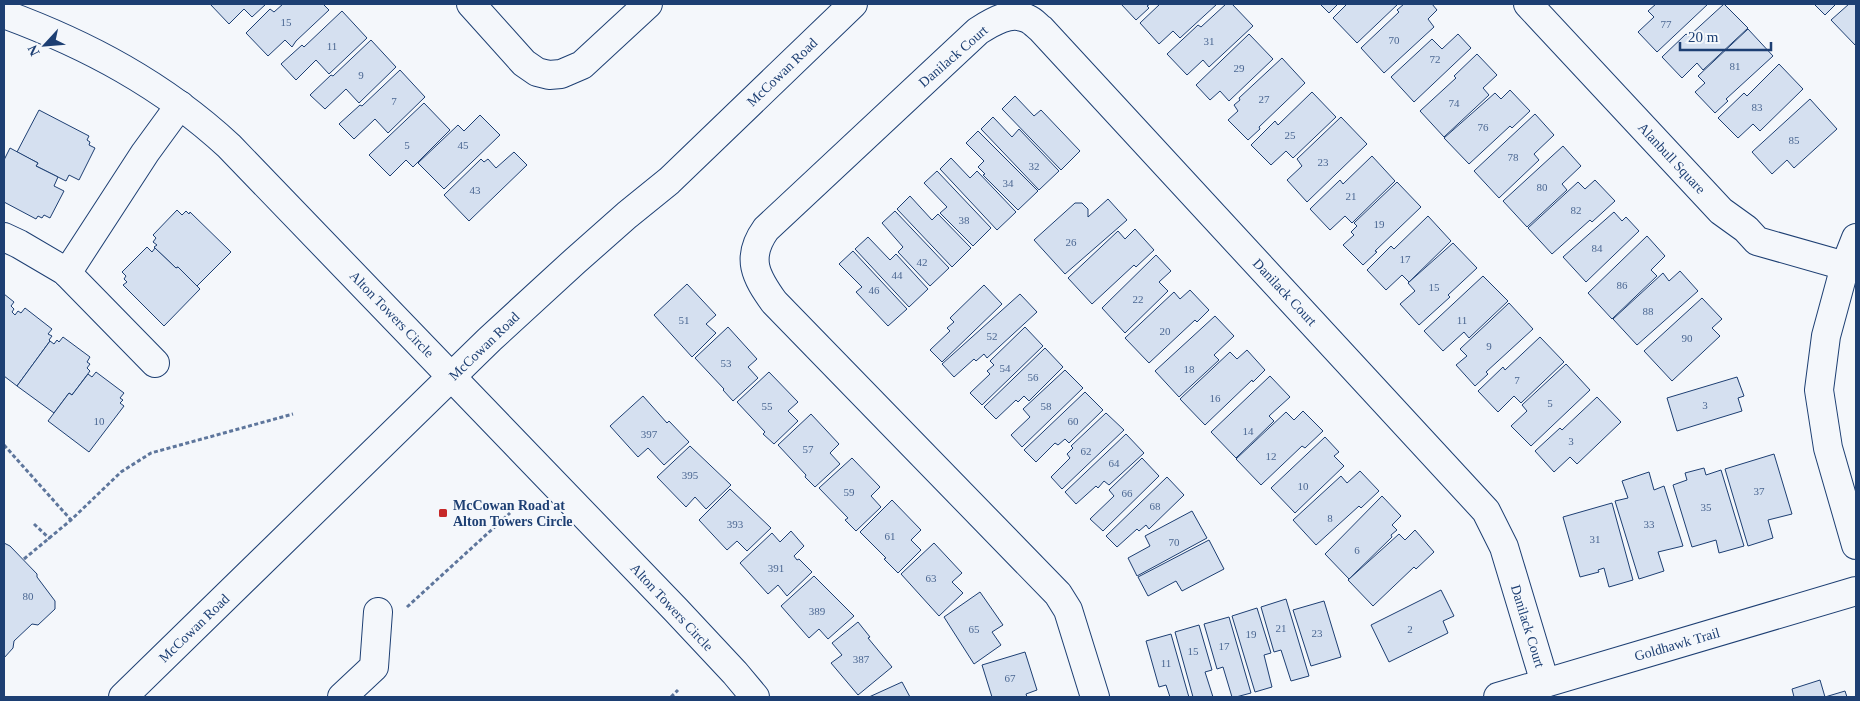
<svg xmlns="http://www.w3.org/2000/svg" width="1860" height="701" viewBox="0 0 1860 701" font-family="Georgia,serif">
  <rect width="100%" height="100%" fill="#f4f7fb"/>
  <g fill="#d5e0f0" stroke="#1d3f73">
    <path d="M210,4h56l-14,13 -8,-8 -15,15z"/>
    <path d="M283,4h40l6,6 -33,31 -4,6 -7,-7 -17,16 -22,-23 24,-24 4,3z"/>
    <path d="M1121,4h29l-3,2 2,2 -13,12z"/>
    <path d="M1160,4h57l-37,34 -7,-7 -14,13 -19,-21z"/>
    <path d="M1226,4h6l21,22 -44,41 -6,-7 -16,15 -20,-21 31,-29 3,2z"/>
    <path d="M1320,4h18l-9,9z"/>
    <path d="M1347,4h51l-41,39 -24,-25z"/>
    <path d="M1404,4h28l5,6 -9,9 6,8 -50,46 -23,-25 38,-36 -2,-2z"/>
    <path d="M1656,4h52l-51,48 -19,-20 16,-15 -6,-6z"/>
    <path d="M1724,4l24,24 -45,42 -6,-7 -15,15 -20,-21 24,-23 3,2z"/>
    <path d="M1814,4h22l-11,11z"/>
    <path d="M1849,4h7v42l-25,-26z"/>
    <path d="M342,11l25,27 -38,36 -13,-14 -20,20 -15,-16 21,-19 2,2z"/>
    <path d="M1748,29l25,27 -47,43 2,2 -13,12 -20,-21 10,-9 -7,-7z"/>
    <path d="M1249,34l24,25 -44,42 -9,-10 -10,9 -14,-15z"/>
    <path d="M1458,34l13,14 -57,54 -23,-25 41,-38 10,10z"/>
    <path d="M371,40l25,27 -37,36 -13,-14 -21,20 -15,-14 21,-20 2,1z"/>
    <path d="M1477,54l20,21 -14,13 6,7 -45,42 -24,-26 36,-33 -2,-2z"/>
    <path d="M1282,58l23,25 -46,44 1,2 -12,11 -20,-20 10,-9 -4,-6 6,-5 -1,-2z"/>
    <path d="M1779,64l24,25 -43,42 -7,-7 -15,14 -20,-20 26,-25 3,3z"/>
    <path d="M400,70l25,27 -37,36 -13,-14 -21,20 -15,-15 21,-19 2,1z"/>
    <path d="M1510,90l20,21 -18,17 -2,-2 -41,38 -25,-26 51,-45 6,6z"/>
    <path d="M1312,92l24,25 -43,41 -7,-7 -15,14 -20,-20 24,-24 3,4z"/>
    <path d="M1015,96l19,20 7,-6 39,41 -19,19 -59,-61z"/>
    <path d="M1810,99l27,30 -43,39 -7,-8 -15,14 -20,-22z"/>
    <path d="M424,103l26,27 -37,37 -7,-7 -16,16 -21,-21z"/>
    <path d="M39,110l50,26 -2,4 3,2 -1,3 6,3 -16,32 -10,-5 -3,6 -30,-15 2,-3 -21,-11z"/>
    <path d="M1535,114l19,21 -20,19 5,6 -40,38 -25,-27z"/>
    <path d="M480,115l20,20 -56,54 -26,-26 40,-38 6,6z"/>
    <path d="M993,117l19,20 7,-8 40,42 -20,19 -58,-61z"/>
    <path d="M1341,117l26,27 -60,58 -20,-22 15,-14 -5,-7z"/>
    <path d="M978,131l60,60 -20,19 -35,-35 2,-1 -7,-7 6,-6 -18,-18z"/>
    <path d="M1563,146l18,20 -19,18 5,6 -40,37 -24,-26z"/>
    <path d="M10,148l28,15 -2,3 22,11 -4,9 10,5 -14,27 -6,-3 -2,3 -4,-2 -2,3 -32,-17v-42z"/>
    <path d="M514,152l13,13 -58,56 -25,-26 37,-36 3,3 4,-3 8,9z"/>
    <path d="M1372,156l23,25 -43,42 -7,-7 -15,14 -20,-21 30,-29 3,4z"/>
    <path d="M951,158l19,20 7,-7 39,41 -19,18 -57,-61z"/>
    <path d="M937,171l54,57 -18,18 -33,-33 7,-6 -23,-24z"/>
    <path d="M1595,180l20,21 -23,21 -2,-2 -38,34 -24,-26 50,-46 7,7z"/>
    <path d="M1397,182l24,25 -46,44 2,1 -14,13 -20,-20 11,-10 -3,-3 6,-6 -3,-3z"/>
    <path d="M910,196l22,24 6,-6 33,34 -19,19 -55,-58z"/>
    <path d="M1108,199l19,21 -62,54 -31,-34 41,-37h7l6,6v8z"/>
    <path d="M177,210l5,5 4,-4 3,3 1,-2 41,40 -34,34 -19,-19 -2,1 -18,-17 -4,-4 3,-2 -4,-3 3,-4 -3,-3z"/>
    <path d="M895,211l54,57 -19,18 -32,-34 5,-5 -21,-24z"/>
    <path d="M1614,212l8,9 4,-4 13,14 -53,51 -23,-25z"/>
    <path d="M1428,216l23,25 -42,41 -7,-7 -16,15 -19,-20 24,-24 3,3z"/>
    <path d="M1135,229l19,21 -18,17 -2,-2 -42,39 -24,-26 50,-47 7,8z"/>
    <path d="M1647,236l18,20 -14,14 6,6 -45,43 -24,-26z"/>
    <path d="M868,237l22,23 6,-6 32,35 -19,18 -54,-58z"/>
    <path d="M1453,243l24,25 -29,27 2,2 -31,28 -19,-21 15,-13 -7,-8z"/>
    <path d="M147,247l5,5 3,-4 21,20 2,-1 22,22 -36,37 -41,-41 4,-3 -3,-3 2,-3 -4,-4z"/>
    <path d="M853,251l54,58 -19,17 -32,-34 6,-5 -23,-23z"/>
    <path d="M1156,255l15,16 -12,11 9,9 -43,42 -23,-25z"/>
    <path d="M1680,271l18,20 -61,54 -24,-26 50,-46 6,8z"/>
    <path d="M1483,276l25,25 -39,37 -5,-6 -21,19 -19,-20z"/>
    <path d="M687,284l29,31 -10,9 10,9 -24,24 -38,-42z"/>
    <path d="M984,285l18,19 -60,58 -12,-12 20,-19 -3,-3 7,-6 -4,-4z"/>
    <path d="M1190,290l19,20 -12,12 -2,-2 -46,43 -24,-25 49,-46 6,7z"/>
    <path d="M4,294l10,8 -3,4 3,3 -2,3 3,3 3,-4 3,2 4,-5 27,21 -4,5 4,2 -3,4 1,1 -33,45 -13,-10z"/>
    <path d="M1020,294l17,18 -50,46 -3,-4 -8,7 -2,-2 -20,18 -12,-13z"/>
    <path d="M1702,298l20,21 -10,9 8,8 -48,45 -28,-30z"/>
    <path d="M1509,303l24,26 -47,43 2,2 -13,12 -19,-21 11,-9 -7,-7z"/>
    <path d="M1215,316l19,20 -20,19 5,5 -40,37 -24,-26z"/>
    <path d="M728,327l29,32 -9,8 10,11 -25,23 -10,-11 1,-1 -29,-31z"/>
    <path d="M1025,327l18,19 -61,59 -12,-12 20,-19 -3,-3 7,-6 -4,-4z"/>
    <path d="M63,337l27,20 -3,5 3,2 -3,4 3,3 -18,24 -3,-2 -15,20 -37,-27 33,-45 4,3 3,-4 2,2z"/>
    <path d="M1540,337l24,25 -43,41 -7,-7 -16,16 -20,-21 25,-24 2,3z"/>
    <path d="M1045,348l18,19 -34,34 -5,-5 -6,6 -2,-2 -20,19 -12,-12z"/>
    <path d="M1247,350l18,20 -12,12 -1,-2 -47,45 -25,-26 50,-47 7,7z"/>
    <path d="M1566,364l24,26 -59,56 -20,-20 16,-15 -5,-6z"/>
    <path d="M1065,370l18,18 -61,59 -11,-12 19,-18 -7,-8z"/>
    <path d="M96,372l28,21 -4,5 3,2 -3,3 4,3 -35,46 -41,-31 21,-28 3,2 16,-21 4,3z"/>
    <path d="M769,372l29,30 -10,9 10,10 -24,23 -11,-10 2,-2 -28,-30z"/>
    <path d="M1270,376l20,21 -21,19 5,5 -38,37 -25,-26z"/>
    <path d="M1737,377l7,19 -6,2 4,13 -65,20 -10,-33z"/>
    <path d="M1085,392l18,18 -34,33 -4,-4 -7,6 -3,-2 -19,19 -12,-12z"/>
    <path d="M643,396l24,27 2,-2 20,21 -25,23 -16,-17 -10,9 -28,-31z"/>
    <path d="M1597,397l24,25 -44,42 -7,-7 -16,15 -19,-21 25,-23 2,2z"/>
    <path d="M1303,411l20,20 -18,17 -3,-2 -41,39 -25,-26 50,-47 8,8z"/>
    <path d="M1106,413l18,17 -62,59 -11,-12 19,-19 -3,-4 6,-6 -2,-2z"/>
    <path d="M811,414l28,30 -9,9 10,11 -25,23 -10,-10 1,-2 -28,-30z"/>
    <path d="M1126,434l18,19 -35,32 -5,-4 -6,7 -2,-2 -20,18 -11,-12z"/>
    <path d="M1325,437l14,15 -5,4 10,10 -49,47 -24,-25z"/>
    <path d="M690,446l41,39 -25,24 -11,-12 -9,10 -29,-30z"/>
    <path d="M1774,454l18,60 -24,6 5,18 -25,8 -23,-77z"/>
    <path d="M852,458l28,29 -9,9 10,11 -25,24 -11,-11 3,-2 -29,-30z"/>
    <path d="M1142,458l17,18 -56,55 -13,-12 24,-23 -5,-6z"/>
    <path d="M1704,468l2,7 15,-5 23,76 -25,7 -3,-13 -24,7 -19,-62 14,-5 -2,-7z"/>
    <path d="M1360,471l19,20 -18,17 -2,-2 -43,39 -23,-25 48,-44 6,7z"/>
    <path d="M1649,472l5,18 10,-4 19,60 -25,6 6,19 -25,8 -24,-78 13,-3 -6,-17z"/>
    <path d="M1167,477l17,18 -35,34 -3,-4 -7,6 -2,-2 -20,18 -11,-11z"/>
    <path d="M730,489l41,39 -24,23 -10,-10 -10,9 -28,-30z"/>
    <path d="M1382,496l19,20 -9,9 5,5 -6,5 1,2 -43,42 -24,-25z"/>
    <path d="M892,500l29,30 -10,10 10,10 -23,23 -14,-14 2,-1 -26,-26z"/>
    <path d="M1612,503l21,77 -24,7 -5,-19 -6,2 1,2 -19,5 -17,-60z"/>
    <path d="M1192,511l15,27 -70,38 -9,-18 22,-12 -5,-10z"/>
    <path d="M1415,530l19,22 -18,17 -2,-2 -41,39 -25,-26 51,-46 6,6z"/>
    <path d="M791,531l13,15 -10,10 3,4 2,-1 13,13 -25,24 -9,-11 -10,9 -28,-31 32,-30 8,9z"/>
    <path d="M1209,540l15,29 -42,22 -6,-10 -28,15 -10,-19z"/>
    <path d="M4,543l6,3 27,28v3l18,24v8l-17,16 -6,-1 -18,17 -1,7 -9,10z"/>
    <path d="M934,543l28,30 -10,9 11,11 -24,23 -38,-42z"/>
    <path d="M814,576l40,40 -26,23 -9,-10 -10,9 -28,-32z"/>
    <path d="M1441,590l13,26 -11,5 5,12 -59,29 -18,-37z"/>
    <path d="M980,592l23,33 -11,7 9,13 -27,19 -30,-47z"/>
    <path d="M1286,599l23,77 -18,5 -10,-31 -7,2 -13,-45z"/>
    <path d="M1324,601l17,56 -30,9 -18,-56z"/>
    <path d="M1257,608l14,45 -7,2 8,32 -17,5 -23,-76z"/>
    <path d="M1229,617l22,76 -15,4h-4l-9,-30 -6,2 -13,-45z"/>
    <path d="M858,622l12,15 -2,1 24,29 -34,28 -27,-32 11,-8 -10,-12z"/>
    <path d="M1199,625l13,45 -7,2 8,25h-20l-18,-65z"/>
    <path d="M1171,634l17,60 1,3h-19l-4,-12 -7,2 -13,-46z"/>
    <path d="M1025,652l12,38 -11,4 1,3h-35l-10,-32z"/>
    <path d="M1820,680l5,17h-31l-2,-8z"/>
    <path d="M902,682l8,15h-41z"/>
    <path d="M1845,691l2,6h-22z"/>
  </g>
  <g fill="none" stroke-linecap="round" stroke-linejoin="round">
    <defs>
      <g id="minor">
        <path d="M471,4l53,59 13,9 12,3 12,-1 21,-9 66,-61"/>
        <path d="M1528,4l193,207 25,18 11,12 88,25"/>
        <path d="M4,14c84,31 159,71 225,132l447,464 59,63 20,24"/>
        <path d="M4,237l15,7 46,27 90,92"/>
        <path d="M1856,238l-11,28 -19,70 -7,54 9,58 28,97"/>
        <path d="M67,273l78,-120 35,-48"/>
        <path d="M342,697l32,-30 4,-55"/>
        <path d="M1095,697l-27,-87 -10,-16 -284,-292c-18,-25 -29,-44 -8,-73l212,-198c14,-9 33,-21 50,-12 5,2 9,7 13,10l445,482 18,36 41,136"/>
        <path d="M1498,697l358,-106"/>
      </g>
      <path id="major" d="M123,697l367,-358 85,-78 52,-46 42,-34 184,-177"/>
    </defs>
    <use href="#minor" stroke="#1d3f73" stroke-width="30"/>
    <use href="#major" stroke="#1d3f73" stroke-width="30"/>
    <g stroke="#5e769c" stroke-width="3" stroke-dasharray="4 2.5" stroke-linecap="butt">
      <path d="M4,445l67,75"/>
      <path d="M34,524l16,15"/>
      <path d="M24,559l47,-39 50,-48 30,-19 142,-39"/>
      <path d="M407,607l103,-94"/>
      <path d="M671,697l7,-7"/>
    </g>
    <use href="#minor" stroke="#f4f7fb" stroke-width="28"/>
    <use href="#major" stroke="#f4f7fb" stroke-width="28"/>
  </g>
  <rect fill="#c62828" stroke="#f4f7fb" stroke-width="2" x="438" y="508" width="10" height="10" rx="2.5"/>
  <g text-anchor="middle" stroke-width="4" stroke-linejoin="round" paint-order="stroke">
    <g font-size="11" fill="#4b6792">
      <text x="286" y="26">15</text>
      <text x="1666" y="28">77</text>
      <text x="1394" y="44">70</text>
      <text x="1209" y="45">31</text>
      <text x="332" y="50">11</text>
      <text x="1435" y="63">72</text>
      <text x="1735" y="70">81</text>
      <text x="1239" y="72">29</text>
      <text x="361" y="79">9</text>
      <text x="1264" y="103">27</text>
      <text x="394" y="105">7</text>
      <text x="1454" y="107">74</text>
      <text x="1757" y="111">83</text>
      <text x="1483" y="131">76</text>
      <text x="1290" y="139">25</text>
      <text x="1794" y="144">85</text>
      <text x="407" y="149">5</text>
      <text x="463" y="149">45</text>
      <text x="1513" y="161">78</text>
      <text x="1323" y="166">23</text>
      <text x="1034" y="170">32</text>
      <text x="1008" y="187">34</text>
      <text x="1542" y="191">80</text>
      <text x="475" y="194">43</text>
      <text x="1351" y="200">21</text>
      <text x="1576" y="214">82</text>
      <text x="964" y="224">38</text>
      <text x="1379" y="228">19</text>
      <text x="1071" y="246">26</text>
      <text x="1597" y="252">84</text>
      <text x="1405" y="263">17</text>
      <text x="922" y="266">42</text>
      <text x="897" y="279">44</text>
      <text x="1622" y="289">86</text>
      <text x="1434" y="291">15</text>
      <text x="874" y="294">46</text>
      <text x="1138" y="303">22</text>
      <text x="1648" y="315">88</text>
      <text x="684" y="324">51</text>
      <text x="1462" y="324">11</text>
      <text x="1165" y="335">20</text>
      <text x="992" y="340">52</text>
      <text x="1687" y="342">90</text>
      <text x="1489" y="350">9</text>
      <text x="726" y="367">53</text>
      <text x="1005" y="372">54</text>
      <text x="1189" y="373">18</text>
      <text x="1033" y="381">56</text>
      <text x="1517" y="384">7</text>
      <text x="1215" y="402">16</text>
      <text x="1550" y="407">5</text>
      <text x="1705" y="409">3</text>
      <text x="767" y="410">55</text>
      <text x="1046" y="410">58</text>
      <text x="99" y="425">10</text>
      <text x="1073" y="425">60</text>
      <text x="1248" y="435">14</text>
      <text x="649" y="438">397</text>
      <text x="1571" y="445">3</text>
      <text x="808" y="453">57</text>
      <text x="1086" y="455">62</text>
      <text x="1271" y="460">12</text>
      <text x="1114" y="467">64</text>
      <text x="690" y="479">395</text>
      <text x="1303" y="490">10</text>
      <text x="1759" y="495">37</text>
      <text x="849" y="496">59</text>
      <text x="1127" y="497">66</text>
      <text x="1155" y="510">68</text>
      <text x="1706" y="511">35</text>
      <text x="1330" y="522">8</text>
      <text x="735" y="528">393</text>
      <text x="1649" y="528">33</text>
      <text x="890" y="540">61</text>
      <text x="1595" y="543">31</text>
      <text x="1174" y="546">70</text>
      <text x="1357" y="554">6</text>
      <text x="776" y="572">391</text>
      <text x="931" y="582">63</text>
      <text x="28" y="600">80</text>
      <text x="817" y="615">389</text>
      <text x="1281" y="632">21</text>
      <text x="974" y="633">65</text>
      <text x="1410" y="633">2</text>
      <text x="1317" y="637">23</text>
      <text x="1251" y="638">19</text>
      <text x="1224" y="650">17</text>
      <text x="1193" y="655">15</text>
      <text x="861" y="663">387</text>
      <text x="1166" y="667">11</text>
      <text x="1010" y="682">67</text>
    </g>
    <g font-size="14" fill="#1d3f73" stroke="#f4f7fb">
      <text transform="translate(953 56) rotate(-41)" y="5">Danilack Court</text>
      <text transform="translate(782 72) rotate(-44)" y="5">McCowan Road</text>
      <text transform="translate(1672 158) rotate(47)" y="5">Alanbull Square</text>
      <text transform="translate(1285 292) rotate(47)" y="5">Danilack Court</text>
      <text transform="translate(392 314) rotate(46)" y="5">Alton Towers Circle</text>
      <text transform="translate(484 346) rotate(-44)" y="5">McCowan Road</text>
      <text transform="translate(672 607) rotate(47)" y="5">Alton Towers Circle</text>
      <text transform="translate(1528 626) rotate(73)" y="5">Danilack Court</text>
      <text transform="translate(194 628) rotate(-44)" y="5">McCowan Road</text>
      <text transform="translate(1677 644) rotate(-16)" y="5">Goldhawk Trail</text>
    </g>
    <g font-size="14" font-weight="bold" fill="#1d3f73" stroke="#f4f7fb" text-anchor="start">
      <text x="453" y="510">McCowan Road at<tspan x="453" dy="16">Alton Towers Circle</tspan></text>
    </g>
  </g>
  <rect width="1860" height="701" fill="none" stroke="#1d3f73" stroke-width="10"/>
  <g transform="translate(45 45) rotate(244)" stroke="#f4f7fb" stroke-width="4" paint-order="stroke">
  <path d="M0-4L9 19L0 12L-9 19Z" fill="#1d3f73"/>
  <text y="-8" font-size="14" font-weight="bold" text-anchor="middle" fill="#1d3f73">N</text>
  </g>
  <path d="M1680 42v8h91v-8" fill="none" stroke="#1d3f73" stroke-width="2.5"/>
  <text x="1688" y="42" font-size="15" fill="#1d3f73" stroke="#f4f7fb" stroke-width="4" paint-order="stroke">20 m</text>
</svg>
